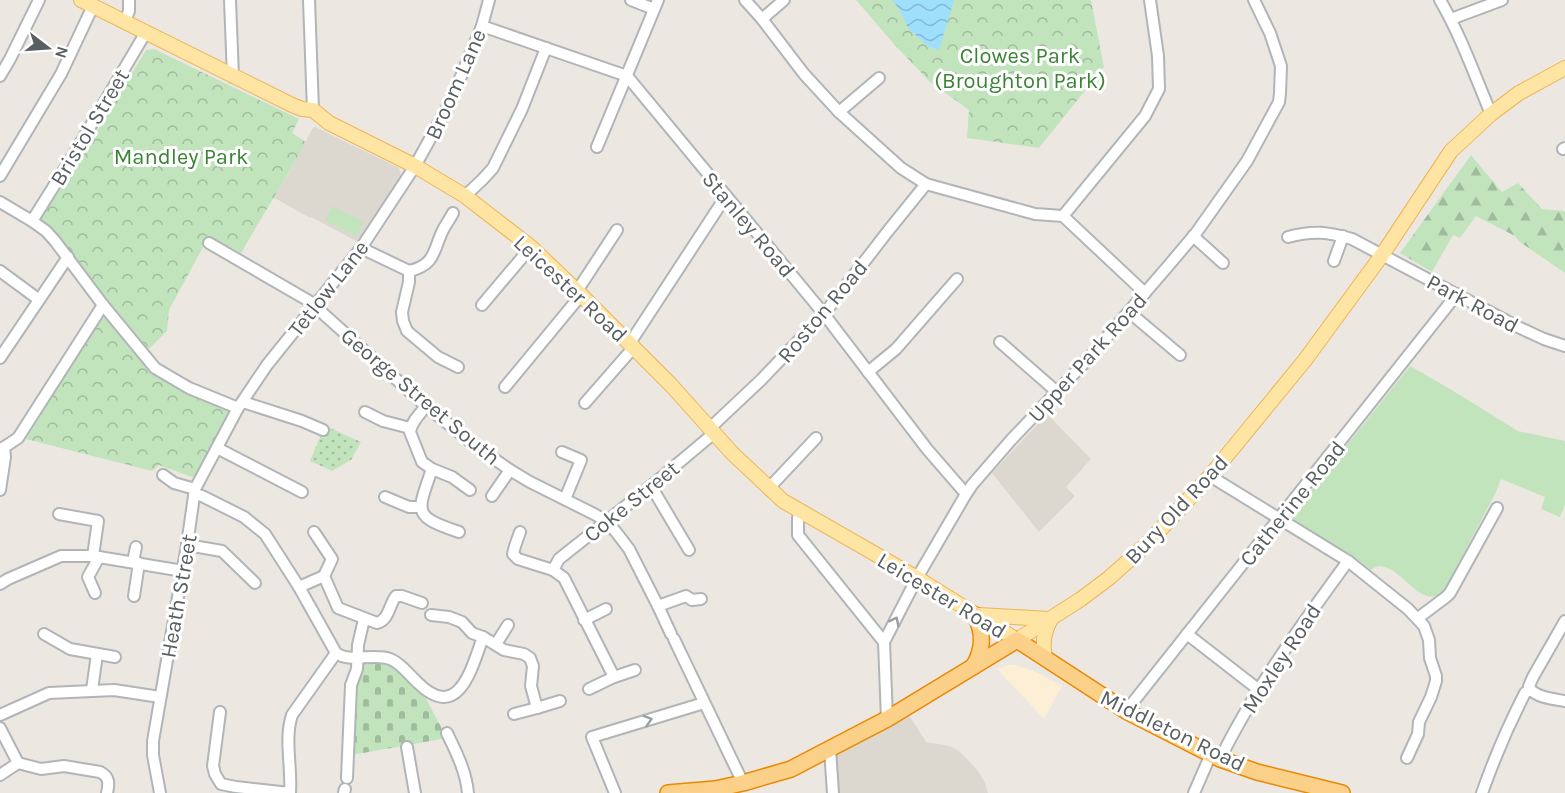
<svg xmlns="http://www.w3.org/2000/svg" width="1565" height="793" viewBox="0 0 1565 793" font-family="Karla,sans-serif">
  <defs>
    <pattern id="forest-firs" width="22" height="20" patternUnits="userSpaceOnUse" patternTransform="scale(1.5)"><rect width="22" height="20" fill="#c1e4bd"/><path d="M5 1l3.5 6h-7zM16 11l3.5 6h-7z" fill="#a0bc9d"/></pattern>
    <pattern id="cemetery-stones" width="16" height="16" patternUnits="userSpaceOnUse" patternTransform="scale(1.5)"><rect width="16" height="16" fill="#c1e4bd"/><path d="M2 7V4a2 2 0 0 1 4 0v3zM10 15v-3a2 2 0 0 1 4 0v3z" fill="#a0bc9d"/></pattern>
    <pattern id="park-crowns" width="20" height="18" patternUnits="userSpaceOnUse" patternTransform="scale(1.5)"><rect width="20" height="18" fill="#c1e4bd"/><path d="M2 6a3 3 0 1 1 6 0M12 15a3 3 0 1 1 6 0" fill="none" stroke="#a0bc9d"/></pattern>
    <pattern id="garden-dots" width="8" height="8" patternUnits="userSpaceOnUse" patternTransform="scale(1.5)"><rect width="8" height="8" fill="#c1e4bd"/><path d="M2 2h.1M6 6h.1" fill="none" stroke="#a0bc9d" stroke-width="1.8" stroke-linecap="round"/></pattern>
    <pattern id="water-waves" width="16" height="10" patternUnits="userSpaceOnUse" patternTransform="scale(1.5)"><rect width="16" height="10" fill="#9fdffe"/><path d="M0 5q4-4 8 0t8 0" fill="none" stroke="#85b8d1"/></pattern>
  </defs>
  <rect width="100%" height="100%" fill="#ece8e1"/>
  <path fill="#fdefd5" d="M1009,665h6l19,6 28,15 -18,33 -47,-50z"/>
  <g fill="#dcd7cf">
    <path d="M315,127l84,41 2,8 -43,66 -47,-25 -1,1 -37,-21 14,-21 26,-48z"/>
    <path d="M1047,414l44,45 -25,28 9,9 -36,36 -47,-59z"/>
    <path d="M909,715l17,27 24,4 10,6 8,8 10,11 7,12 3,10h-151l-2,-35 1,-3z"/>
  </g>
  <g fill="#c1e4bd">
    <path d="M332,206l32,16 -7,14 -32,-15z"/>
    <path d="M1410,366l40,23 68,42 47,10v64l-5,12 -19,-8 4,-12 -44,-18 -5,13 -49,93 1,1c-22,31 -43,-15 -64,-19 -5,-2 -9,0 -13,3l-21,-15 -61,-37z"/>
  </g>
  <path fill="url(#forest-firs)" d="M1471,155l31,37 16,-9 24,26 23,2v62l-45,-31 -5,-6 -39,-20 -16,22 -7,-3 -21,37 -32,-19z"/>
  <path fill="url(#cemetery-stones)" d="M376,660l14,4 35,33 22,41 -95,17c1,-26 -2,-71 12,-92z"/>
  <g fill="url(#park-crowns)">
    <path d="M856,0h235l13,67 -65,81 -72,-10 2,-28 -39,-28 -37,-39z"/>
    <path d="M154,49l145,70 -7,14 14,9c-21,38 -44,74 -65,111l-32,-17 -40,74 -2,21 -18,18 -41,-46 -35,-47 -34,-34 41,-63 66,-109z"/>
    <path d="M103,315l49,56 28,18 51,20 -34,70 -38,-14 -7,6 -126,-32z"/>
  </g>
  <path fill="url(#garden-dots)" d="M328,427l33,15 -10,18 -19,11 -22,-10 13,-31z"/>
  <path fill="url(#water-waves)" d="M892,0h62l-15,50 -10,-3 -21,-19 -9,-19z"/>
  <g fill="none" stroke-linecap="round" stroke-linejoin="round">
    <defs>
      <g id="minor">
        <path d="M230,0l3,77"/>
        <path d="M309,0l4,110"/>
        <path d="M631,0l23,9"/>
        <path d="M745,0l17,19 42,55 35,38 62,56 25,16 109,30 28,2 82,77"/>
        <path d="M1440,0c21,36 35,76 51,114"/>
        <path d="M762,19l22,-19"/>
        <path d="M1451,19l51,-19"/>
        <path d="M125,21l4,-10v-11"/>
        <path d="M482,26l145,50 197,238 103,135 39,45"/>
        <path d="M0,76l10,-17 29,-59"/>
        <path d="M839,112l40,-34"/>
        <path d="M597,147l61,-147"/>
        <path d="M1563,149l2,-1"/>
        <path d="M0,176l61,-102 32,-68"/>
        <path d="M465,196l17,-16 11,-12 29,-59 24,-61"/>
        <path d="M0,202l32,19 14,10 9,10 48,64 52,63 34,20 49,20"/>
        <path d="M1063,216l82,-100 14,-27 -1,-33 -8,-56"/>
        <path d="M32,221l42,-67 72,-122"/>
        <path d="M1193,236l30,27"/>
        <path d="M1288,237c25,-7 40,-5 64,2l166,88 26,12 21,7"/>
        <path d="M209,243l100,58 117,105 51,41 33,23 20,12 64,32 12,7 10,11 13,17 29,57 13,28"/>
        <path d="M361,248l48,23v11l-7,30 1,9 4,10 31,26 20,10"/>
        <path d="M1334,261l9,-25"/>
        <path d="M0,271l38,28"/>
        <path d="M409,271c27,-6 24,-21 34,-41 3,-6 7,-11 10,-17"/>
        <path d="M577,291l40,-61"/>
        <path d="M482,305l49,-58"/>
        <path d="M1129,312l51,43"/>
        <path d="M1000,342l57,50"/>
        <path d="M630,343l96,-147"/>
        <path d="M0,358l68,-101"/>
        <path d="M868,372l28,-23 61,-70"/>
        <path d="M505,387l76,-92"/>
        <path d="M243,402l59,19 21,9"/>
        <path d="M585,403l49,-56"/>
        <path d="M426,406c-6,8 -15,16 -16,26l12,30 10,7c-15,44 -20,47 27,63"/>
        <path d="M365,412l18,9 27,7"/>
        <path d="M709,429l52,-49 63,-66 64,-83 38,-47"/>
        <path d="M217,448l85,44"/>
        <path d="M0,450l18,-12 85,-133"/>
        <path d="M562,452l19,8 -16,39"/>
        <path d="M432,469l20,8 18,13"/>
        <path d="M163,475l11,8 21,6"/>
        <path d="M1210,476l138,85 60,48 16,17 5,14 1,18 6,18v5l-5,16 -12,25 -1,12 -11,24"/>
        <path d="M651,486l38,64"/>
        <path d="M769,488l47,-50"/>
        <path d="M0,490l5,-33 -1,-10"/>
        <path d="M195,494l7,2 42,21 21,17 34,53 37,66c13,10 38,0 54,6 11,4 20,17 28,24 41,40 54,-16 65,-46l-11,-4 -10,-11 -13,-5 -18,-2"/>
        <path d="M492,496l18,-26"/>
        <path d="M385,497l24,10h12"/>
        <path d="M801,512l-3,6v17l86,107"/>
        <path d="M59,514l39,7 -5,35"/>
        <path d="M314,532l18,27 -8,17 14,32 39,15c12,-3 12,-18 19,-27h6l20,7"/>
        <path d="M520,532l-5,14 -2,8 5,5 35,11 11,8 50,99 -25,12"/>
        <path d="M187,545l35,6 33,32"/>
        <path d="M133,562l3,-15"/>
        <path d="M553,570l6,-11 92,-73 62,-52"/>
        <path d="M0,584l8,-5 53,-23h32l90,15"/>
        <path d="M299,587l25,-11"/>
        <path d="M95,593l-7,-16 11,-20"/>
        <path d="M134,596l5,-33"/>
        <path d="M658,606l28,-10 6,4 9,-1"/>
        <path d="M1418,618l28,-21 4,-4 47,-85"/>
        <path d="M584,620l22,-11"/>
        <path d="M44,634l26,15 45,8"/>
        <path d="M1187,634l72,56"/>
        <path d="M483,637l21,13 20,4 6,4 3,8 -2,20 6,22 23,-7"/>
        <path d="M674,639l69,144"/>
        <path d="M496,644l12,-19"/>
        <path d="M614,677l21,-7"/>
        <path d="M1530,689c8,9 24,10 35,12"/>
        <path d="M92,690l5,-36"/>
        <path d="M1126,711l331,-417"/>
        <path d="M220,712l-7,54 2,8 6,10 15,3 54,6"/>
        <path d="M514,714l23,-6"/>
        <path d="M0,715l49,-22 65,-3 46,7"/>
        <path d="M887,719l-3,-77 33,-64 49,-84 6,-9 39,-45 76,-80 82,-95 27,-32 51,-72 32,-59 1,-9 1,-27 -11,-33 -16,-33"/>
        <path d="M0,728l18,35 23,6 23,-3 36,6c10,5 9,12 7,21"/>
        <path d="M447,733c9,19 19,38 21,60"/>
        <path d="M407,747l8,46"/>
        <path d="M830,749l3,44"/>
        <path d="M1220,759c35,-71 82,-135 128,-198"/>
        <path d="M0,775l18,-12"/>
        <path d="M347,778l4,-93 6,-16 1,-24 6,-26"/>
        <path d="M160,793l-7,-38v-14l34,-196 8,-56 43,-81 29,-43 94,-117 54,-82 31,-56 16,-36 20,-48 7,-26"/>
        <path d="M290,793c2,-26 -6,-54 2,-78l44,-62"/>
        <path d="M344,793l1,-4"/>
        <path d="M615,793l-23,-56 112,-34"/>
        <path d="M1194,793l17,-39"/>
        <path d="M1482,793c12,-34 26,-67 43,-100l5,-4 -1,-3 4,-9 32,-56"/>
      </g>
      <g id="major">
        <path d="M81,0l211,105 10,4 11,1 16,13 86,43 50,30 66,51 46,44 94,94 61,68 51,48 134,77 100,62 64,-41 28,-21 38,-34 63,-68 95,-116 77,-105 69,-104 40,-37 28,-21 46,-25"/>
        <path d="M979,615l70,4"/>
        <path d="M1045,658c-3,-15 -1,-26 6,-39"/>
      </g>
      <g id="highway">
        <path d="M973,667c11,-18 11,-34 2,-52"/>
        <path d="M668,793l47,-4 28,-6 48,-14 96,-50 130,-79 109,71 94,48 37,13 85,21"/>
      </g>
    </defs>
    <use href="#minor" stroke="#b1b5b8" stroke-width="14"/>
    <use href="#major" stroke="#efb357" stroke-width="16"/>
    <use href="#highway" stroke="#ea8803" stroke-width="18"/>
    <use href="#minor" stroke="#fff" stroke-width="10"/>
    <use href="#major" stroke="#fee5a4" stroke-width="14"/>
    <use href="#highway" stroke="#fbd189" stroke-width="15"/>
  </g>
  <defs><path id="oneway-chevron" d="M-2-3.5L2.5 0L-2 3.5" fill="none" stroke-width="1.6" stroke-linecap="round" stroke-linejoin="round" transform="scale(1.5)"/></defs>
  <g stroke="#9b9ea0">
    <use href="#oneway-chevron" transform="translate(895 621) rotate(-63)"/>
    <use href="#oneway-chevron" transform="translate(648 720) rotate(-17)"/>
  </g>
  <g text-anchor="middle" stroke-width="6" stroke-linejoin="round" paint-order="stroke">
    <g font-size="22" fill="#3b8436" stroke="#fff">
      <text x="1020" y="63">Clowes Park<tspan x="1020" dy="25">(Broughton Park)</tspan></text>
      <text x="181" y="164">Mandley Park</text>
    </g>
    <g font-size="22" fill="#595e61" stroke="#fff">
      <text transform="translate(455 84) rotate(-66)" y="8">Broom Lane</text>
      <text transform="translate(89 127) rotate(-59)" y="8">Bristol Street</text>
      <text transform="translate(749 224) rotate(50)" y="8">Stanley Road</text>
      <text transform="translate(328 288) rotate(-52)" y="8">Tetlow Lane</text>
      <text transform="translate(571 288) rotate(43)" y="8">Leicester Road</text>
      <text transform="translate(1473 303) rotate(28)" y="8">Park Road</text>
      <text transform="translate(822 311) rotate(-50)" y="8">Roston Road</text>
      <text transform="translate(1087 357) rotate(-48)" y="8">Upper Park Road</text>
      <text transform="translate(421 396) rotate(40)" y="8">George Street South</text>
      <text transform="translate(631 501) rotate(-39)" y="8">Coke Street</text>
      <text transform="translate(1292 503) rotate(-51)" y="8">Catherine Road</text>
      <text transform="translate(1176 509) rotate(-47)" y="8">Bury Old Road</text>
      <text transform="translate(942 595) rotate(31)" y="8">Leicester Road</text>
      <text transform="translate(178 596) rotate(-80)" y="8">Heath Street</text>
      <text transform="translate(1281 658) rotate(-57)" y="8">Moxley Road</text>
      <text transform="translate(1173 730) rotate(26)" y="8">Middleton Road</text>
    </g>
  </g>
  <g transform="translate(48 48) rotate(107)" stroke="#ffffff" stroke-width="4.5" paint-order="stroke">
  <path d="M0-4.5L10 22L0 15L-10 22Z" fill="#595e61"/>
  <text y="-9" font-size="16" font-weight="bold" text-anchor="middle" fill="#595e61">N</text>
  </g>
</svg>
